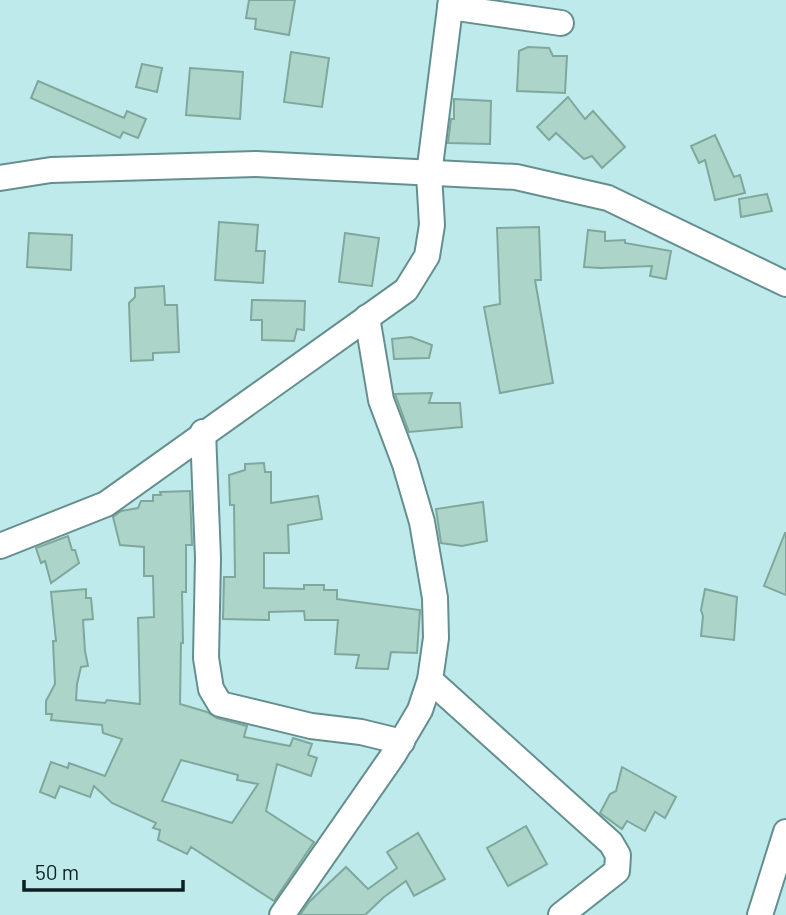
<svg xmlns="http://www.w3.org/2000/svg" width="786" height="915" viewBox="0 0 786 915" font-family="Barlow,sans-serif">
  <rect width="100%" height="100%" fill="#beeaeb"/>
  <g fill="#acd4c8" stroke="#80a79c" stroke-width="2" fill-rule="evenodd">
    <path d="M249,0h46l-6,35 -34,-6 1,-10 -10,-1z"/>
    <path d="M528,47l21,1 4,8h14l-2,37 -48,-2 2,-40z"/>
    <path d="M291,52l38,6 -7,49 -38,-5z"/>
    <path d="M142,64l20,4 -5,24 -21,-5z"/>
    <path d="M190,68l53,4 -3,47 -54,-4z"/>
    <path d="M38,81l86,37 3,-7 19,8 -8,19 -15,-6 -3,6 -89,-40z"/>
    <path d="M568,97l17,22 8,-8 32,36 -23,21 -10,-12 -8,3 -28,-26 -7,7 -12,-13z"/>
    <path d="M454,99l37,2 -1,43 -42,-1 3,-24h3z"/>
    <path d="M715,135l19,42 6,-2 5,18 -30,7 -10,-40 -6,3 -8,-17z"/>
    <path d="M767,194l5,17 -31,6 -2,-18z"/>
    <path d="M219,222l39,3 -2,26h9l-2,32 -48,-3z"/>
    <path d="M539,227l2,53h-6l18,103 -53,10 -16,-86 16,-3 -3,-76z"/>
    <path d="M588,230l17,2v9l20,-1v3l46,8 -5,28 -16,-3 2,-10 -51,2 -17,-1z"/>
    <path d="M29,233l43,2 -1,35 -44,-3z"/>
    <path d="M345,233l34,5 -7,48 -33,-4z"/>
    <path d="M164,286l1,19h12l2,47 -26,1v7l-22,1 -2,-58 6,-6v-9z"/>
    <path d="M252,300l53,1 -1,29 -7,-1 -3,12 -32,-1v-20h-11z"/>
    <path d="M411,337l21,8 -3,13 -35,1 -2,-20z"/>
    <path d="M432,393l-3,10h31l2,24 -53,5 -14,-38z"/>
    <path d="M264,463l1,9h6v31l47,-7 4,23 -34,6 1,28h-25v35l40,1v-4h20v5h13v9l83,11 -3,43 -26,-1 -3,17 -32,-1 3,-13 -24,-1 3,-34h-33l-1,-9 -35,1v8l-46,-1 1,-42h11l-1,-72h-4l-1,-30 16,-5v-6z"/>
    <path d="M190,491l2,54h-6v47h-4l1,51h-2l-1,61 27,8 10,6 30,8 -3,11 46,9 3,-8 19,6 -4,11 9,3 -6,18 -34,-12 -11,47 48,31 -40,59 -83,-54 -4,7 -29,-14 2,-10 -7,-2 3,-5 -44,-20 -18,-17 -4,11 -30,-11 -5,12 -15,-6 11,-30 17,6 1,-5 36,13 17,-37 -19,-6 -1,-8 -51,-5 1,-6h-6v-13l9,-17 -2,-43h3l-5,-49 35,-3v9h5l2,21 -10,1 2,31 3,15 -7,1 -4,17 -1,16 29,3 2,-3 33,4 -2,-86 16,-1 -1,-41h-9v-29l-24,-2 -7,-28 8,-6 17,-3 3,-7h12v-6h8l-1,-3zM181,760l57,15 -1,5 21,4 -26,39 -70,-22z"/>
    <path d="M483,502l4,39 -25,5 -21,-3 -5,-34z"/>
    <path d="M785,533h1v62l-22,-9z"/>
    <path d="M68,536l4,14h3l4,13 -28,20 -6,-22 -4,2 -5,-15z"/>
    <path d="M705,589l32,8 -3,43 -33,-4 2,-20 -2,-6z"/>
    <path d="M622,767l54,30 -11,21 -10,-6 -10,19 -18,-10 -5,8 -22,-16 10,-19 6,-3z"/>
    <path d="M526,826l21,38 -39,22 -21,-38z"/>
    <path d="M418,833l27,46 -31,17 -8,-15 -22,16 -19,18h-65l9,-13 37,-35 22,22 29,-21 -10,-16z"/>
  </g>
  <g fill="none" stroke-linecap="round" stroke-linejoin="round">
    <defs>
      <g id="street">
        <path d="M450,7l111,16"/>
        <path d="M0,178l51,-8 205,-6 260,13 92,21 178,86"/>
        <path d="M203,432l5,126 -2,100 5,31 9,15 91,22 50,6 41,10"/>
        <path d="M0,546l106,-42 300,-214 21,-34 5,-31 -3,-51 22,-174"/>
        <path d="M430,680l181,163 7,12 -1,16 -56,44"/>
        <path d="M282,915l112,-161 26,-44 10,-30 6,-42 -1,-40 -13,-76 -17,-58 -24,-64 -14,-83"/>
        <path d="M760,915l26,-83"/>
      </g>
    </defs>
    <use href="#street" stroke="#658f8f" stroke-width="28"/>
    <use href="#street" stroke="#fff" stroke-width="24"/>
  </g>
  <path d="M24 880v10h159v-10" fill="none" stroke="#0e1f20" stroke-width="3.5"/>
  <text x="35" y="880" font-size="21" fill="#0e1f20" stroke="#beeaeb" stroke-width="5" paint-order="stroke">50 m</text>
</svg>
